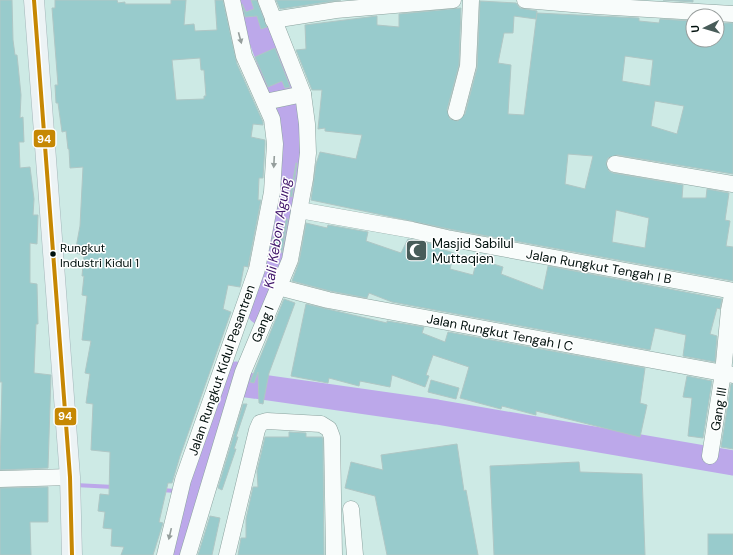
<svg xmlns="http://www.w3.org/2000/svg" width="733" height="555" viewBox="0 0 733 555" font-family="'DM Sans',sans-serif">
  <rect width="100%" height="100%" fill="#cdeae5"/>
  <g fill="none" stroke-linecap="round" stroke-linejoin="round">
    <g stroke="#bca8ea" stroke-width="4">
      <path d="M75,485l39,2"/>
      <path d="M161,490l15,1"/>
      <path d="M183,492l12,1"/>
    </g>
    <g stroke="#bca8ea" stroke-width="25">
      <path d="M247,0l45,123 -10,95 -10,65 -12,29"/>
      <path d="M233,383l204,29 296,51"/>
      <path d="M176,555l24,-80 36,-101"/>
    </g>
  </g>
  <g fill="#98cbcc" stroke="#afc7c5" fill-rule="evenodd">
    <path d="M0,0h12l1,40 2,15h2l4,40 -1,23 3,-1 1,25h-5l1,26 10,-1 4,32 -1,16h5l-1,29 -7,-1v40l7,1 1,40h-2l-2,49 17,2 -3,93 -48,2 2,-88h-2z"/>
    <path d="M55,0h62l1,3 7,-1v2h46v-4h15l-2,25 10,-1 1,7 22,-1 -2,-30h8l14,64 26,58v3l-10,-1 -2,13 14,3v4l-2,34h-4l-1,22h3l-13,67 -4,-1 -4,21 -12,-2 -5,24 8,3 -51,144 -8,27h-4l-9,39 4,1 -10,32h-32l3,-8 -13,-1 1,-17 -9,-1 2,-16 -7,-1 2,-17 9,1 1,-43 -19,-2 2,-46 -7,-1 4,-29 -5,-1 6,-32 -9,-1 5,-44 -5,-1 2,-19h-2l2,-21 -9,-2 5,-27 3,-59 -13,1 -1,-19h-1l-2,-18 -4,1 -4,-29h-2l-1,-18h3l-6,-77h3zM200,58l1,12h3l2,26h-2v3l-28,1 -4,-40z"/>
    <path d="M251,0h6l10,27 -6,2 -4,-13 -12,1 -3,-13 4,8 8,-3z"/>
    <path d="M276,0h65l-61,9z"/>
    <path d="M663,0h30v2z"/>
    <path d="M480,1l36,2 4,5 17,3 -1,8 -22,-3 -1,17h-9l-6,30 13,2 -3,49 16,1 13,-102 102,5v3l20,2 1,-4 33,2v19h24v-17h16v151l-116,-19 -9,3 -2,5 3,8 4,2 70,12 -1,13h24l1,-9 22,4 -4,27 5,1 -4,25 7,1v34l-284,-52 -138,-29 5,-36 4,-12 36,7 6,-24 -37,-4v-3l-7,1 4,-39h-10l-16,-40 10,-1 -1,-24 72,-9v9l22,2v-13l62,-6 -2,57 -12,45 3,9 8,2 7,-7 12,-46zM625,56l28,4 -3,26 -28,-5zM655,101l29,5 -7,28 -26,-8zM568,154l25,2 -8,33 -20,-5zM616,210l33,8 -4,30 -33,-6z"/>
    <path d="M275,48l15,39 -5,1 -3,-7 -14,6 -13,-30z"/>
    <path d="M296,163h1l-5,34 -2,-1z"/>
    <path d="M286,219h2l-6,34 -1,-3 -10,-2 2,-11 10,2z"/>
    <path d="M306,223l21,5 1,-3 40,7 -2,9 35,12 7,-14 34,7 -1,3 13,4 -4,16 23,6 4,-16 26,8 -2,7 42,16 5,-24 174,33 -2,10 -3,-1 -7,26 7,2 -2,26 -32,-6 3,-21 -31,-7 -5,22 -258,-48 -23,-9 -2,5 -37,-7 -38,-10 7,-19z"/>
    <path d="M284,299l11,4 -26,70 -6,31 -4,-1 -1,-31 -4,11 -4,-1z"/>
    <path d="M306,304l81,19v-2l37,6 -2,6 23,9 3,-10 197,36 -5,35 7,2 -7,32 -104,-26v4l-34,-9 -1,3 -41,-11 9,-31 -36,-12 -7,20 3,1 -4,11 -33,-12 -2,12 -30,-6 -1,5 -30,-8 -1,5 -37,-7z"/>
    <path d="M687,376l25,5 -9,57 -15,-2 4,-38 -9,-1z"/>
    <path d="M431,380l28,8 -3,11 -28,-7z"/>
    <path d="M731,384h2v65l-12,-2z"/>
    <path d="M243,404h4l-11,33h2l-4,12h2l-14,41 -4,-2z"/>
    <path d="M289,432l17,1v4h16l1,2 1,116h-86l3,-17h5v-19l7,-32h5l-1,-16 8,-34h24z"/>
    <path d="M457,444l7,47 2,-1 12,65h-91l-12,-59 -30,-8 6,-26 32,8 -2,-15z"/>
    <path d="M579,462l1,10 62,2 3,81h-151l-4,-89z"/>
    <path d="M48,487v35h-18l1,33h-31v-67z"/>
    <path d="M210,516l10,2 -8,37h-14z"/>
    <rect x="708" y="534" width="25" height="21"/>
  </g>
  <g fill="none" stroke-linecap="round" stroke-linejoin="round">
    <defs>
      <g id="minor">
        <path d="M525,0l71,6 137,8"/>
        <path d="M273,20l63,-10 117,-10"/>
        <path d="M265,102l38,-8"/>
        <path d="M456,112l12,-46 3,-66"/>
        <path d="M615,164l118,20"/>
        <path d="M299,210l113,20 35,8 286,53"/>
        <path d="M278,287l50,13 405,75"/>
        <path d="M710,456l13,-83 6,-63 4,-19"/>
        <path d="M0,479l70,-2"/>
        <path d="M351,509l4,46"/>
        <path d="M165,555l18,-75 74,-211 15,-77 3,-48 -3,-25 -28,-63 -12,-56"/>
        <path d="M188,555l55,-183 47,-112 15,-81 3,-26 -1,-29 -4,-30 -37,-94"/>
        <path d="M227,555l30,-125 3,-7 7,-2 54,3 8,5 3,8 2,118"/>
      </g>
      <path id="major" d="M34,0l36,477 2,78"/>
    </defs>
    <use href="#minor" stroke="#8ba29e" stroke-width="17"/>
    <use href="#major" stroke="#a4b7ba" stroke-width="21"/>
    <use href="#minor" stroke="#f8fcfb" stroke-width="16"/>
    <use href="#major" stroke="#ecf3f5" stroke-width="20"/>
    <defs>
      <path id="bus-1" d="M34,0l36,477 2,78"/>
    </defs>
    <use href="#bus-1" stroke="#fff" stroke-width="7"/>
    <use href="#bus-1" stroke="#c68803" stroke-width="4"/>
  </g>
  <defs><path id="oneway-solid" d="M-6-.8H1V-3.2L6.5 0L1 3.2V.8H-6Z"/></defs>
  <g fill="#959e9c">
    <use href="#oneway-solid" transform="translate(240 38) rotate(75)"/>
    <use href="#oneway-solid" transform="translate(274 162) rotate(93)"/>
    <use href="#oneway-solid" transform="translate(170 534) rotate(103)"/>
  </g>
  <defs>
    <symbol id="mosque-square" viewBox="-11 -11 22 22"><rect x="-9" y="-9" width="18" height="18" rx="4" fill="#485c59" stroke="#fff"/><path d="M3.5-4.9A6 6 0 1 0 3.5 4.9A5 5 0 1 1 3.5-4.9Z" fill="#fff"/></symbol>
  </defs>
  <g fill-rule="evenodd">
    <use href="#mosque-square" x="404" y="238" width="25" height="25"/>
  </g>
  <circle fill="#00100d" stroke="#fff" stroke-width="1.5" cx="53" cy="254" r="3.5"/>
  <g text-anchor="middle" stroke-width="3" stroke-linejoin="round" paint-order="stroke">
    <g font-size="12" fill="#00100d" stroke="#fff" text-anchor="start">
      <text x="60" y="252">Rungkut<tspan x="60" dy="15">Industri Kidul 1</tspan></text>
    </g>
    <g font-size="13" fill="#00100d" stroke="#fff" text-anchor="start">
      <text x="432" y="248">Masjid Sabilul<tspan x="432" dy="15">Muttaqien</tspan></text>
    </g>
    <g font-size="13" fill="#00100d" stroke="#fff">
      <text transform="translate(599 266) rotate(10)" y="5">Jalan Rungkut Tengah I B</text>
      <text transform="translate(262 324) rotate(-68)" y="5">Gang I</text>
      <text transform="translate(500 332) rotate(11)" y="5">Jalan Rungkut Tengah I C</text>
      <text transform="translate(221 370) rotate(-71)" y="5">Jalan Rungkut Kidul Pesantren</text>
      <text transform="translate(718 409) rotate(-81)" y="5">Gang III</text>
    </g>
    <g font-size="14" font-style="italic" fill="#41166b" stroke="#fff">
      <text transform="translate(277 233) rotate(-81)" y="5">Kali Kebon Agung</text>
    </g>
  </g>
  <g stroke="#fff" stroke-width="1.5">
    <rect x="33" y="129" width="23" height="19" rx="4" fill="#c68803"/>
    <rect x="54" y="407" width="23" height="19" rx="4" fill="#c68803"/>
  </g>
  <g font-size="11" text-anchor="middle" font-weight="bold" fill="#fff">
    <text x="44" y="143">94</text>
    <text x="65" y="420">94</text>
  </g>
  <g transform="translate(705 28) rotate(265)"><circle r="19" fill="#ffffff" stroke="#999f9e"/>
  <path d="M0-3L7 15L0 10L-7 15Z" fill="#485c59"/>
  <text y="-6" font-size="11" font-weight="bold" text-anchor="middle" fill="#00100d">U</text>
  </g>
</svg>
